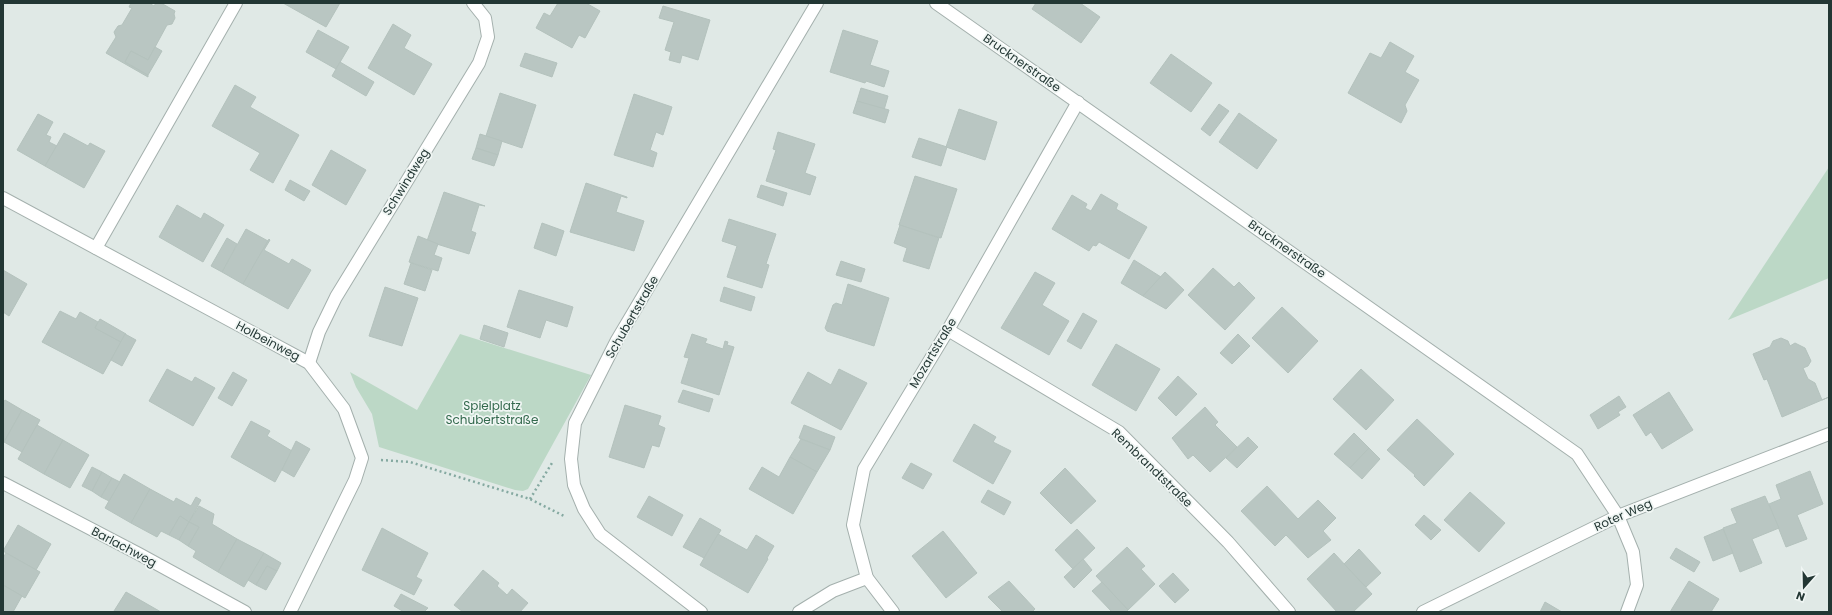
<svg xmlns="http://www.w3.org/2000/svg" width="1832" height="615" viewBox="0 0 1832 615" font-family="Poppins,sans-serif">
  <rect width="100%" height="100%" fill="#e0e9e6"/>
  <g fill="#bcd8c6">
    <path d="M1829,167v111l-101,42z"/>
    <path d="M460,334l131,41 -63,114 -5,2 -8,-1 -136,-43 -7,-33 -16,-27 -6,-15 67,38z"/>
  </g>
  <g fill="#b9c6c2" stroke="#b4c2bd">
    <path d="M131,3h18l5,3 2,-3h5l14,8 -1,3 1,4 -3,6 -5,1 -19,35 -17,-9 -6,11 23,13v2l-42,-24 10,-16 -2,-5 4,-6 4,-1 10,-17 -3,-1z"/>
    <path d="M283,3h57l-14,24z"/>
    <path d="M558,3h28l14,8 -15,27 -6,-3 -7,13 -36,-20 8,-15 6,3z"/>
    <path d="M1036,3h44l20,14 -19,26 -49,-34z"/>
    <path d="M663,6l47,14 -12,40 -16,-5 -2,8 -11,-3 2,-8 -6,-2 9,-28 -15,-4z"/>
    <path d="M393,24l18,11 -7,13 28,16 -18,31 -46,-27z"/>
    <path d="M318,30l31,17 -13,22 -30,-17z"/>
    <path d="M843,30l35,11 -8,24 19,6 -5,16 -18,-6 -1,2 -35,-11z"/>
    <path d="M1390,42l24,14 -9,16 14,8 -14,25 2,6 -6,12 -53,-30 22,-40 11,5z"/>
    <path d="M155,47l7,4 -14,24 -23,-13 6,-11 17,9z"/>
    <path d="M525,53l32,10 -5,14 -32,-11z"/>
    <path d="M1171,54l41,29 -21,29 -41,-29z"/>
    <path d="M340,62l34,20 -8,14 -34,-20z"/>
    <path d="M235,85l21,12 -6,10 49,28 -26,48 -23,-13 10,-17 -48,-27z"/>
    <path d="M861,88l27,8 -4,14 -27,-9z"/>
    <path d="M500,93l36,12 -14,43 -36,-12z"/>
    <path d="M634,94l38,13 -9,28 -7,-3 -6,18 7,3 -4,14 -39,-12z"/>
    <path d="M857,101l32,9 -4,13 -32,-10z"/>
    <path d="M1219,104l10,7 -19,25 -9,-7z"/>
    <path d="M959,109l38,13 -12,38 -39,-13z"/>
    <path d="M1239,113l38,27 -20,29 -38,-27z"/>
    <path d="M38,114l15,8 -7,13 5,2 -2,5 8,4 -12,20 -28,-16z"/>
    <path d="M778,132l37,12 -10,29 11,4 -6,18 -44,-14 10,-31 -3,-1z"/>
    <path d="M64,133l24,13 2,-3 15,8 -21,37 -39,-22z"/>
    <path d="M480,134l22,7 -4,14 -22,-7z"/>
    <path d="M919,138l28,9 -6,19 -29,-9z"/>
    <path d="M476,148l22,7 -4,11 -22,-7z"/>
    <path d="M331,150l35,20 -20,35 -34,-20z"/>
    <path d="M915,176l42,13 -16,49 -42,-13z"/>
    <path d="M290,180l20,11 -6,10 -19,-11z"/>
    <path d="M586,183l41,14v1l-6,-2 -5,16 28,9 -10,30 -64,-19z"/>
    <path d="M761,185l26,8 -4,13 -26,-9z"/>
    <path d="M444,192l41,14 -6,-1 -8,26 5,2 -7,21 -42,-13z"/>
    <path d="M1101,194l17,10 -2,5 31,18 -18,32 -30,-17 -3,4 -3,-1 -4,6 -37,-22 20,-34 15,9 -2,4 6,3z"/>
    <path d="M177,205l24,14 3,-6 20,12 -21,37 -44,-25z"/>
    <path d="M729,219l47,15 -10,30 3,1 -7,23 -35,-11 10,-31 -15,-5z"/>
    <path d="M542,223l22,8 -8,25 -22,-8z"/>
    <path d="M900,225l39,13 -10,31 -26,-8 4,-13 -13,-5z"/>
    <path d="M246,229l22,12 -25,43 -21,-12z"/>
    <path d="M418,236l20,8 -4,11 8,3 -4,13 -29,-9z"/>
    <path d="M227,238l10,6 -15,28 -11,-6z"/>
    <path d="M269,239l1,1 -6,10 25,14 3,-5 19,11 -23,39 -45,-25z"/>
    <path d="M1134,260l27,17 -18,19 -22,-13z"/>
    <path d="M841,261l24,8 -4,13 -25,-7z"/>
    <path d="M411,263l21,7 -7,21 -21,-7z"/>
    <path d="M1213,268l21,19 5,-5 16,16 -30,32 -37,-35z"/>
    <path d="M3,270l24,14 -18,32 -6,-4z"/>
    <path d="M1035,272l20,11 -13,22 27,16 -20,34 -48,-27z"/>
    <path d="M1165,272l19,18 -18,19 -23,-13z"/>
    <path d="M848,284l41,14 -15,48 -47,-15 -2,-3 8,-23 3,-2 6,2z"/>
    <path d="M385,287l33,11 -16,48 -33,-10z"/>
    <path d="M724,287l31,10 -4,14 -31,-10z"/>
    <path d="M519,290l54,17 -6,20 -21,-7 -6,18 -33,-11z"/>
    <path d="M1282,307l36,34 -30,32 -36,-35z"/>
    <path d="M60,311l16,8 4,-7 18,10 -3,6 26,14 -18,32 -61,-32z"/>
    <path d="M1083,313l14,8 -16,28 -14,-8z"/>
    <path d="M100,319l26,15 -5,8 -26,-14z"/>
    <path d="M484,325l24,8 -4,14 -24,-8z"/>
    <path d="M125,334l11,6 -14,26 -11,-6z"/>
    <path d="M692,334l15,5 -2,4 18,6 2,-8 3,1 -1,3 7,2 -15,48 -38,-12 8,-25 -5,-1z"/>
    <path d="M1238,334l12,12 -18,18 -12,-11z"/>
    <path d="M1781,338l7,3 2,5 5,-3 10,5 6,13 -3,5 -5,2 5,11 7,4 7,17 7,-3 -47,20 -15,-38 -3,1 -11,-26 17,-7 3,-6z"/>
    <path d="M1116,344l44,25 -24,42 -44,-26z"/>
    <path d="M167,369l25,13 3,-5 20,11 -22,38 -44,-25z"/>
    <path d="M839,369l28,14 -26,47 -50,-27 17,-31 23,13z"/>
    <path d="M1361,369l33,31 -28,30 -33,-31z"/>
    <path d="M233,372l14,8 -15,26 -14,-8z"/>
    <path d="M1178,376l19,18 -21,22 -18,-18z"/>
    <path d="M683,390l30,9 -4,13 -31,-10z"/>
    <path d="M1669,392l24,38 -31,19 -11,-17 -5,4 -13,-21z"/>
    <path d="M1619,396l7,11 -8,5 2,3 -22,14 -8,-14z"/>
    <path d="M5,400l17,10 -18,32 -1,-39z"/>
    <path d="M625,405l36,11 -3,9 7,3 -6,19 -7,-2 -8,23 -35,-11z"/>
    <path d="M1205,407l13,15 -3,3 22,22 -27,25 -17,-17 -5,4 -16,-21z"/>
    <path d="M22,410l18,10 -18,32 -18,-10z"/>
    <path d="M1417,419l37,35 -30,32 -10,-10 1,-1 -28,-25z"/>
    <path d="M251,421l19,10 -3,5 25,15 -17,31 -44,-25z"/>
    <path d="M974,424l22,13 -3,5 18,9 -18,33 -40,-23z"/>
    <path d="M37,425l26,15 -19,34 -26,-15z"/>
    <path d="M804,425l31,12 -5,13 -31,-12z"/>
    <path d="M1354,433l15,15 -19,20 -16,-14z"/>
    <path d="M1248,437l10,10 -21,21 -11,-10z"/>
    <path d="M801,439l29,11 -13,22 -27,-15z"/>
    <path d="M63,440l26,15 -19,33 -26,-14z"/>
    <path d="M296,441l14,8 -16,28 -12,-7z"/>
    <path d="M1369,448l11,11 -18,20 -12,-11z"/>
    <path d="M790,457l27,15 -24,42 -44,-25 13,-22 17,10z"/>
    <path d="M911,463l21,11 -9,15 -21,-11z"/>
    <path d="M92,467l10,5 -10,19 -10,-5z"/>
    <path d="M1065,468l31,33 -25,23 -31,-31z"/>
    <path d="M1810,471l13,33 -26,11 10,24 -21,8 -17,-43 12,-5 -5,-14z"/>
    <path d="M102,472l10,6 -11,19 -9,-6z"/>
    <path d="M124,474l26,15 -19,34 -26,-15z"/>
    <path d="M112,478l8,4 -11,19 -8,-4z"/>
    <path d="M1267,486l31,33 20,-19 18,18 -13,13 8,9 -23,18 -22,-23 -11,11 -34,-35z"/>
    <path d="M150,489l24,13 2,-4 15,8 5,-9 5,3 -12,22 -9,-6 -11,19 -8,-4 -4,6 -26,-14z"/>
    <path d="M988,490l23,12 -7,13 -23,-13z"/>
    <path d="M1470,492l35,31 -26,29 -35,-32z"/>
    <path d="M649,496l34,19 -11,21 -35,-19z"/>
    <path d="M1765,496l14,32 -27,11 10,24 -22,9 -17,-44 14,-5 -6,-14z"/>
    <path d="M199,506l15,8 -2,10 25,15 -19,33 -25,-15 3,-6 -8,-5 11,-19 -10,-5z"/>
    <path d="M1424,515l17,15 -10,10 -16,-15z"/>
    <path d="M180,516l9,6 -10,18 -10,-5z"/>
    <path d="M700,518l21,12 -17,28 -21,-11z"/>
    <path d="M189,522l10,5 -11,19 -9,-6z"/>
    <path d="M18,525l33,19 -15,26 -33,-19z"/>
    <path d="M382,528l46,25 -12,24 6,3 -8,15 -52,-25z"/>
    <path d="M1077,529l18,19 -22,21 -18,-19z"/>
    <path d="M1723,529l10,24 -20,8 -9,-24z"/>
    <path d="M943,531l34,42 -31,25 -34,-42z"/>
    <path d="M718,534l29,16 9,-15 18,11 -7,12 1,1 -20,34 -48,-28z"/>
    <path d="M237,539l27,14 -20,34 -26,-15z"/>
    <path d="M1127,547l18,19 -4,3 14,15 -27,26 -32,-34z"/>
    <path d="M1676,548l24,14 -6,10 -24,-14z"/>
    <path d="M1359,549l22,24 -15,14 -22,-23z"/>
    <path d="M6,553l34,19 -15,26 -22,-13v-27z"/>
    <path d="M264,553l17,10 -4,8 -10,-5 -11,19 -8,-5z"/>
    <path d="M1334,553l38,41 -19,18h-16l-30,-33z"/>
    <path d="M1083,559l9,11 -18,18 -10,-11z"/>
    <path d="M267,566l10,5 -11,19 -10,-5z"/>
    <path d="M483,570l16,13 -2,3 10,9 5,-6 16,14 -8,9h-57l-9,-7z"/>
    <path d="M1173,573l16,17 -14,13 -16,-17z"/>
    <path d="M1009,581l26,28 -3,3h-29l-15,-15z"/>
    <path d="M1689,581l30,18 -8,13h-41z"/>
    <path d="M1102,582l26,28 -2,2h-14l-20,-21z"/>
    <path d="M3,585l19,11 -9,16h-10z"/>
    <path d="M126,592l35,20 -47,-1z"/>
    <path d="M401,594l27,14 -4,4h-20l-10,-6z"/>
    <path d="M1545,602l17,10h-22z"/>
  </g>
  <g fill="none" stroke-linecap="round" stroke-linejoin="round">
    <defs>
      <g id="street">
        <path d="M936,3l641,451 41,62 15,36 4,33 -10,27"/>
        <path d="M3,198l306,165 35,46 18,49 -7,22 -65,132"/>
        <path d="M96,248l140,-245"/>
        <path d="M948,330l171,102 109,110 61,70"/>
        <path d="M309,363l10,-31 17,-35 143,-234 9,-26 -3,-19 -12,-15"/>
        <path d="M3,483l136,71 106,58"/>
        <path d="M701,612l-101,-78 -16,-25 -10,-24 -3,-26 4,-36 42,-83 200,-337"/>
        <path d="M799,612l34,-21 34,-13"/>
        <path d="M893,612l-26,-34 -14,-53 11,-56 84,-139 130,-228"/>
        <path d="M1423,612l195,-96 211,-82"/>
      </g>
    </defs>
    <use href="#street" stroke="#a4b0ad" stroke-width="14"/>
    <g stroke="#85a9a1" stroke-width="2.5" stroke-dasharray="2 3" stroke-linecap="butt">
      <path d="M381,460l29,2 120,37 36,18"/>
      <path d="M530,499l22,-36"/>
    </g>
    <use href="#street" stroke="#fff" stroke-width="12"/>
  </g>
  <g text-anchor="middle" stroke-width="3.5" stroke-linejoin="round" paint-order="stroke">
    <g font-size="12" fill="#233734" stroke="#f0f6f4">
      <text transform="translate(1022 63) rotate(35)" y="4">Brucknerstraße</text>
      <text transform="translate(406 182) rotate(-58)" y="4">Schwindweg</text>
      <text transform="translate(1287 249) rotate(35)" y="4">Brucknerstraße</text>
      <text transform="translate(632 317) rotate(-60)" y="4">Schubertstraße</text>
      <text transform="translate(268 341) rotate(28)" y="4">Holbeinweg</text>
      <text transform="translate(933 353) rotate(-59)" y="4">Mozartstraße</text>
      <text transform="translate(1152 468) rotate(44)" y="4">Rembrandtstraße</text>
      <text transform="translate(1623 515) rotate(-24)" y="4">Roter Weg</text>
      <text transform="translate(124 547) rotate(28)" y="4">Barlachweg</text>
    </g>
    <g font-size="12" fill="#33694d" stroke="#f0f6f4">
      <text x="492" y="410">Spielplatz<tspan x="492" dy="14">Schubertstraße</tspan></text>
    </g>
  </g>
  <rect width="1832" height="615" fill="none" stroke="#233734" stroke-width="8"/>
  <g transform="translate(1804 587) rotate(200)" stroke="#f0f6f4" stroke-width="3" paint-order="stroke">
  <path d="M0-3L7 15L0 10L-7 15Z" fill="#233734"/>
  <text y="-6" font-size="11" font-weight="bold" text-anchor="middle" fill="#233734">N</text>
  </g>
</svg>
